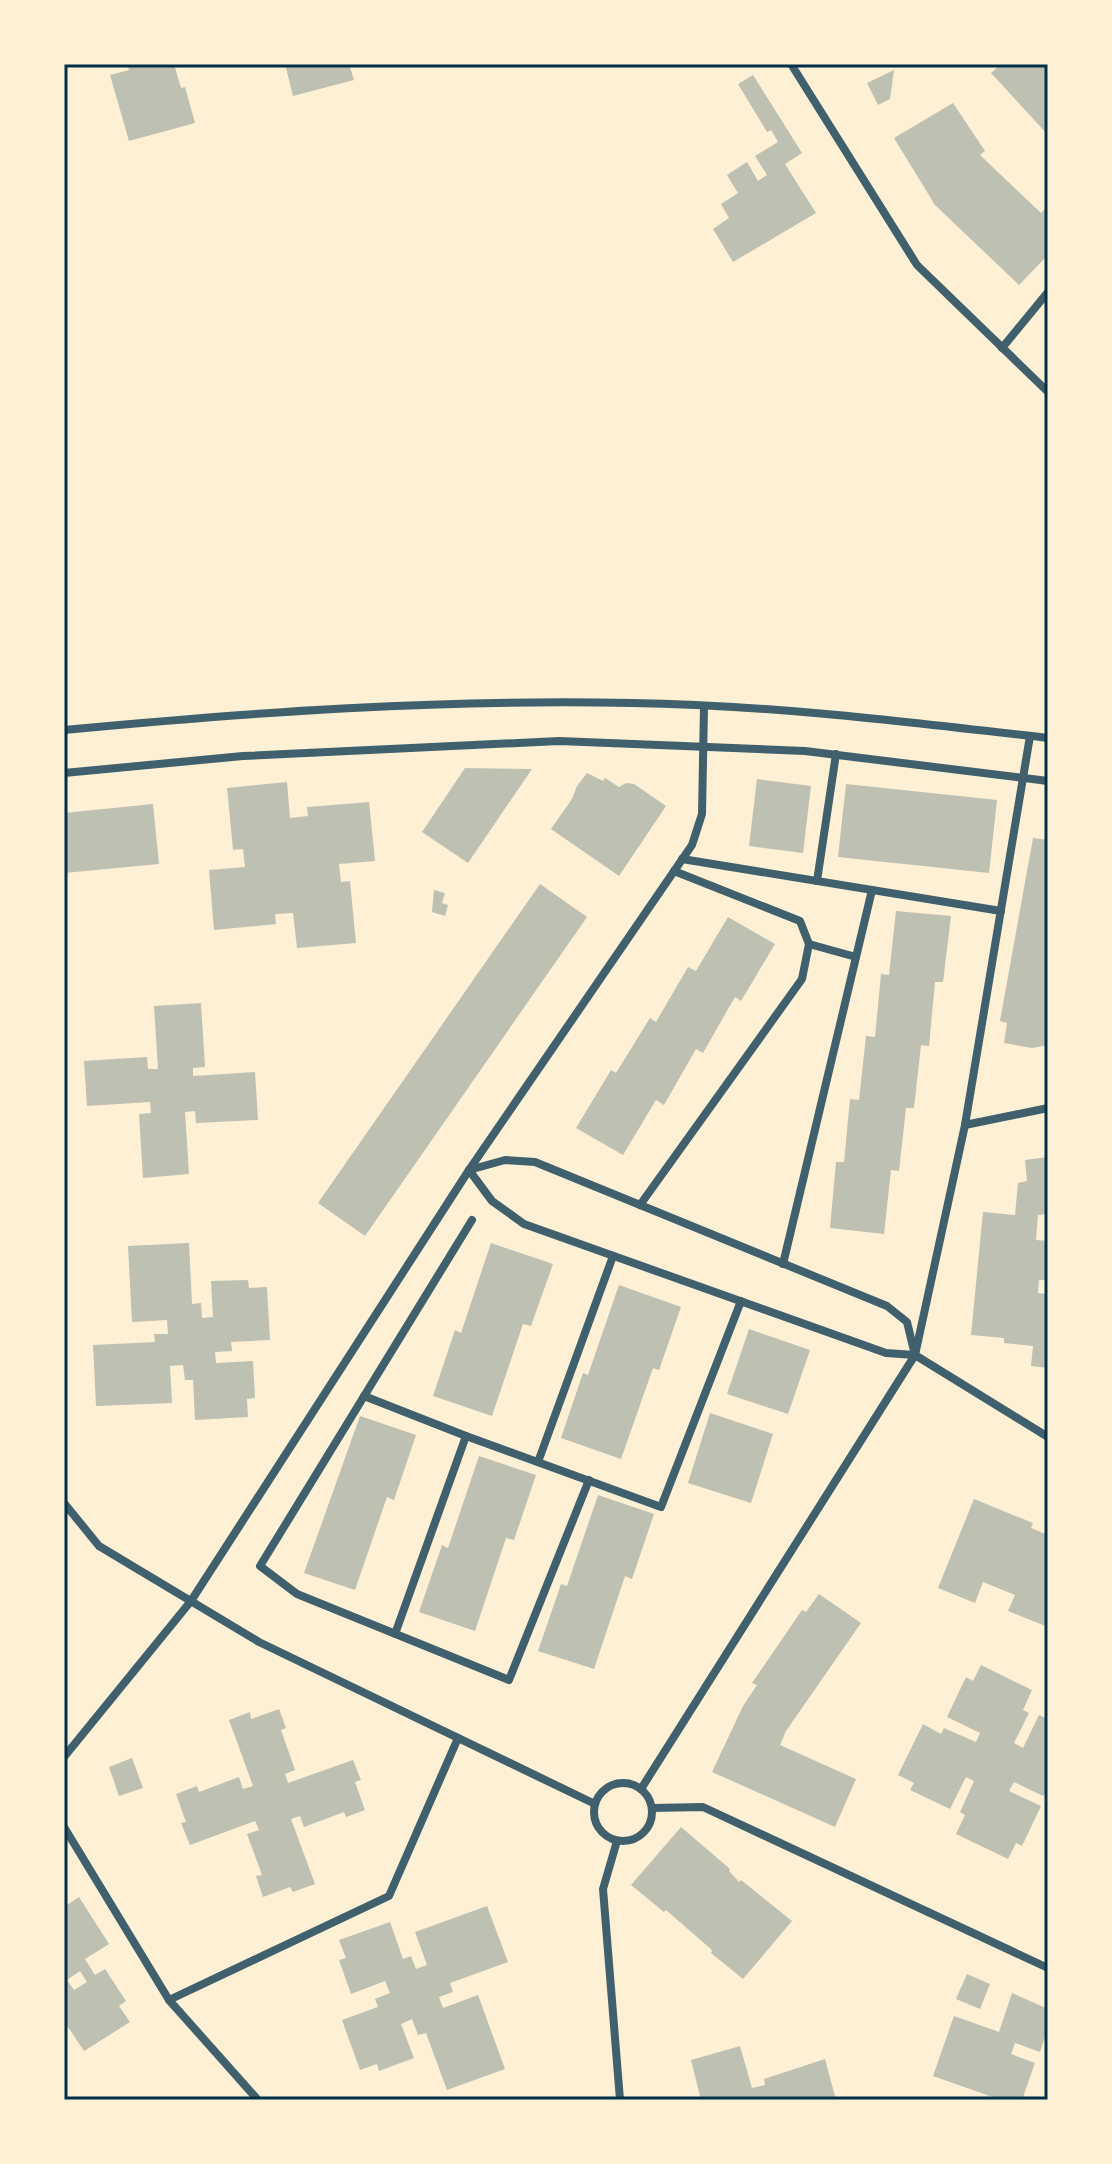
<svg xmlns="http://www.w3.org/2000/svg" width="1112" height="2164" viewBox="0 0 1112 2164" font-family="Roboto,sans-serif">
  <rect width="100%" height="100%" fill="#fdf0d5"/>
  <g fill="#bec0b2" fill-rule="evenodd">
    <path d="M127,64h47l7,24 4,-1 10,36 -66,18 -19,-66 19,-5z"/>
    <path d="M285,64h64l5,16 -61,16z"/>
    <path d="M1001,64h47v71l-57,-62z"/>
    <path d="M894,70l-4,29 -12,6 -11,-22z"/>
    <path d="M753,75l49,78 -17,11 31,49 -83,49 -20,-33 16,-11 -8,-14 17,-11 -11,-18 20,-13 11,19 9,-6 -12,-19 23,-14 -7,-12 -4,2 -29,-48z"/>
    <path d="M953,103l32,48 -5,4 61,58 7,-7v49l-29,30 -84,-80 -41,-67z"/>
    <path d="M465,768l67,1 -64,94 -46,-31z"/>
    <path d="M587,773l16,8 2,-3 14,9 7,-4 8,1 32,22 -47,70 -68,-47 21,-30 5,-13z"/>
    <path d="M757,779l54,7 -8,67 -54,-7z"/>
    <path d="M287,782l3,36 18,-2 -1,-9 62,-5 6,59 -36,3 2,18 9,-1 6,62 -59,5 -4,-35 -18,1 1,10 -62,6 -5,-60 36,-3 -2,-18 -10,1 -6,-62z"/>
    <path d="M846,784l151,16 -8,73 -151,-16z"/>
    <path d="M153,804l6,60 -95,9v-60z"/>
    <path d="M1033,838l15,2v205l-16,3 -28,-5 3,-20 -7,-2z"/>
    <path d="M540,884l47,33 -222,319 -47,-33z"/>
    <path d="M434,890l11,3 -3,10 6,2 -3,11 -13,-4z"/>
    <path d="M896,911l55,5 -8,66h-8l-6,64 -8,-1 -7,63h-8l-7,63 -8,-1 -7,64 -54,-6 6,-66h8l6,-63 9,1 7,-64 9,1 6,-63 8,1z"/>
    <path d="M728,917l47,27 -34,57 -6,-4 -32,56 -7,-4 -32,56 -8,-5 -33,55 -47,-27 35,-58 5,3 34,-55 6,4 32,-55 8,4z"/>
    <path d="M201,1003l4,64 -12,1v8l62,-4 3,48 -62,3 -1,-12 -10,1 4,62 -46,4 -4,-64 12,-1 -1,-11 -63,4 -3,-45 63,-4 1,12h10l-4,-63z"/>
    <path d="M1048,1157v57l-10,1 -2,25 12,1 -1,39h-8l-1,13 8,1 -1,11h3v63l-17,-2 2,-20 -29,-3v-5l-33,-3 12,-123 32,3 3,-32 9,-2 -2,-21z"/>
    <path d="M189,1243l3,61 9,-1 1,15 11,-1 -2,-36 37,-1 1,8 18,-1 3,53 -39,2 1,9 -17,1 1,11 37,-2 2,37 -8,1 1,18 -53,3 -2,-40h-8l-2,-15 -13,1 2,37 -76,3 -3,-61 62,-3 -1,-8h14l-1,-14 -35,2 -4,-76z"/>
    <path d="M491,1243l62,21 -22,62 -8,-2 -31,92 -59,-20 22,-66 6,3z"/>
    <path d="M619,1285l62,22 -22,63 -6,-2 -32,91 -60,-21 22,-65 5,2z"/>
    <path d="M749,1329l61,21 -22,64 -61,-20z"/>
    <path d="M710,1413l63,21 -22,69 -63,-20z"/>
    <path d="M360,1416l56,19 -22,65 -7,-3 -32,93 -51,-17z"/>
    <path d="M479,1456l57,19 -22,65 -8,-2 -31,93 -56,-19 23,-67 6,3z"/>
    <path d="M598,1495l56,19 -22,65 -7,-3 -31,93 -56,-18 23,-67 6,2z"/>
    <path d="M974,1499l59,24 -2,5 17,7v92l-40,-16 7,-16 -32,-13 -8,21 -37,-15z"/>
    <path d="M819,1594l42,29 -75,108 -6,14 76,34 -21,48 -123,-55 31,-66 14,-21 -5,-2 50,-73 4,2z"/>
    <path d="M981,1665l51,25 -9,20 6,3 -15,30 9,5 16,-33 9,4v72l-5,5 -29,-14 -5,9 32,15 -19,40 -6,-3 -8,16 -52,-25 9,-19 -5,-3 14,-31 -8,-4 -16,32 -40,-19 4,-7 -16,-8 25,-51 18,10 3,-6 32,14 4,-9 -33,-16 19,-40 7,4z"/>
    <path d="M279,1709l7,19 -5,2 14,40 -10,4 3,9 65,-23 8,20 -6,2 10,28 -19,7 -2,-5 -40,15 -4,-11 -9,3 24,65 -22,8 -3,-5 -27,10 -7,-21 6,-1 -15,-41 12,-4 -4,-9 -65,24 -9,-22 5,-1 -10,-28 21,-8 2,6 40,-15 4,12 10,-3 -24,-66 21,-8 1,7z"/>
    <path d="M132,1758l11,30 -24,8 -10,-29z"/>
    <path d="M681,1827l49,42 -1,2 10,11 2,-2 51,41 -49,58 -32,-26 1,-3 -46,-40 -2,2 -33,-27z"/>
    <path d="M79,1897l30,47 -24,15 10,16 10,-6 21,32 -7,5 11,16 -46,29 -16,-24 -4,3v-123zM80,1971l7,11 -13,8 -7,-10z"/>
    <path d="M487,1906l21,56 -58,21 3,9 -14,5 4,11 35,-13 27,74 -58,21 -21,-57 -8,2 -6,-16 -11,5 13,34 -35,13 -2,-7 -17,6 -18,-50 36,-13 -3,-8 15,-6 -5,-12 -34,13 -12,-34 7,-2 -7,-18 51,-18 13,37 8,-3 5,13 11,-4 -12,-33z"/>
    <path d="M967,1974l23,10 -10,25 -24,-10z"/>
    <path d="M1012,1993l36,16v19l-8,24 -25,-9 -4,11 24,9 -13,37h-21l-68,-24 21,-60 45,16z"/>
    <path d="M740,2046l12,42 13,-3 -1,-6 61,-20 11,41h-135l-10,-40z"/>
  </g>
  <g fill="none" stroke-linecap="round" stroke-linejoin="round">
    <g stroke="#3f606c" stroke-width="8">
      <path d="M791,64l126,201 131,127"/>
      <path d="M1002,348l46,-56"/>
      <path d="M64,730c189,-18 378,-31 568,-27 139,2 278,19 416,35"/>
      <path d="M64,773l179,-17 316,-15 246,10 243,30"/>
      <path d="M682,859l319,52"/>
      <path d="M674,871l126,50 9,23"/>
      <path d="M817,881l19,-127"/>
      <path d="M809,944l47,13"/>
      <path d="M965,1125l83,-17"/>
      <path d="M640,1205l162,-226 7,-35"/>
      <path d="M472,1220l-212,346 37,28 212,86 80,-200"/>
      <path d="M783,1264l89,-374"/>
      <path d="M915,1355l-8,-33 -20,-16 -352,-144 -30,-2 -36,10 23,31 32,23 362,129 29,2 133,82"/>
      <path d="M364,1396l102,40 195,71 80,-206"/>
      <path d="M538,1462l75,-206"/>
      <path d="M64,1503l35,43 160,96 336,162"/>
      <path d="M395,1634l71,-198"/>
      <path d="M64,1757l127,-156 278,-431 223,-325 10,-31 2,-107"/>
      <circle cx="623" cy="1812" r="29"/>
      <path d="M641,1789l274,-434 50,-230 65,-389"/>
      <path d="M652,1808l51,-1 345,161"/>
      <path d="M64,1827l105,173 89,100"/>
      <path d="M617,1841l-14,48 17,211"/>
      <path d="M169,2000l220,-104 69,-158"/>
    </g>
  </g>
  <rect width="1112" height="2164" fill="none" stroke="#fdf0d5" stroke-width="132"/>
  <rect x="66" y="66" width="980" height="2032" fill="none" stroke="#003049" stroke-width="3"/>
</svg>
